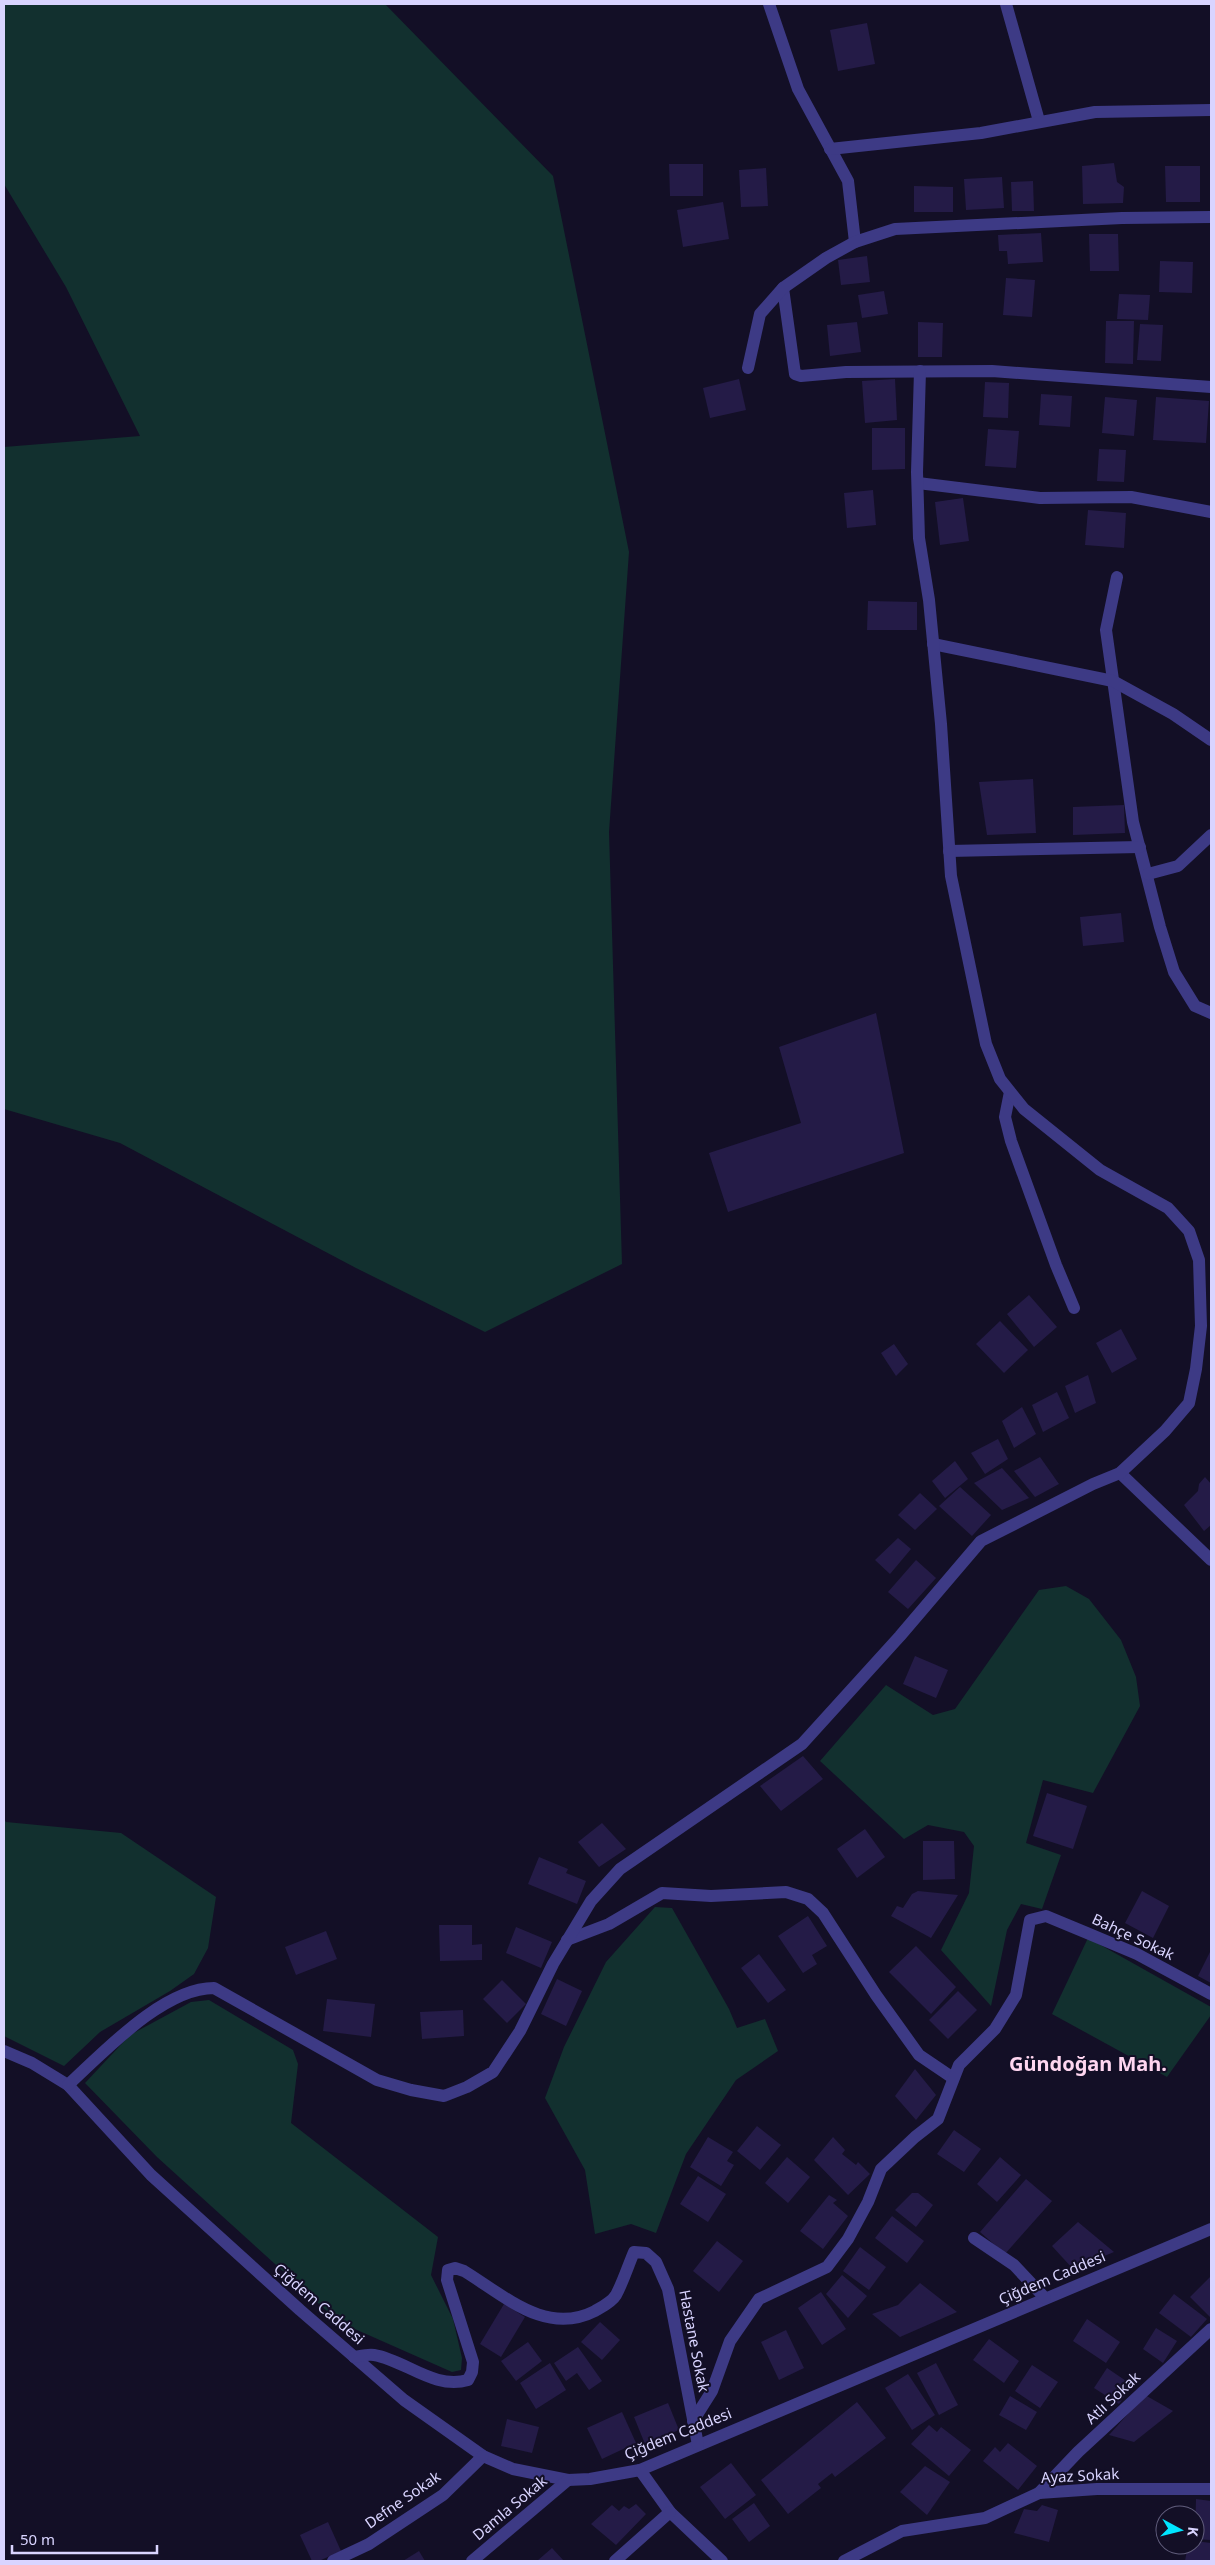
<svg xmlns="http://www.w3.org/2000/svg" width="1215" height="2565" viewBox="0 0 1215 2565" font-family="'Noto Sans',sans-serif">
  <rect width="100%" height="100%" fill="#130f26"/>
  <g fill="#12302f">
    <path d="M4,4h381l168,172 76,376 -20,280 13,432 -137,68 -129,-64 -236,-125 -116,-34v-662l136,-11 -74,-149 -62,-103z"/>
    <path d="M1066,1586l23,13 32,41 15,37 4,29 -47,87 -50,-13 -17,63 35,12 -19,54 -21,-5 -14,26 -16,76 -50,-56 28,-57 5,-47 -10,-14 -36,-7 -24,14 -84,-78 66,-76 47,30 22,-6 84,-119z"/>
    <path d="M4,1819l2,3 115,11 95,64 -8,51 -14,26 -24,17 -70,41 -36,34 -60,-30z"/>
    <path d="M655,1907l17,1 57,101 8,19 28,-9 13,32 -42,29 -50,74 -30,79 -25,-9 -36,10 -10,-64 -40,-72 19,-51 42,-85z"/>
    <path d="M1088,1938l123,69v8l-44,62 -115,-63z"/>
    <path d="M209,2000l84,50 5,14 -7,59 147,114 -7,38 22,44 9,39 -1,12 -9,2 -113,-50 -182,-165 -72,-74 45,-48 61,-33z"/>
  </g>
  <g fill="#241b47">
    <path d="M867,23l8,41 -37,7 -8,-41z"/>
    <path d="M1114,163l3,19 7,5 -1,16 -40,1 -1,-38z"/>
    <path d="M669,164h34v32h-33z"/>
    <path d="M1165,166h35v36h-34z"/>
    <path d="M766,168l2,38 -27,1 -2,-37z"/>
    <path d="M1002,177l2,31 -38,2 -2,-31z"/>
    <path d="M1033,181l1,30h-22l-1,-29z"/>
    <path d="M914,186l39,1v25h-39z"/>
    <path d="M723,202l6,37 -46,8 -6,-37z"/>
    <path d="M1041,233l2,29 -35,2 -1,-13h-8l-1,-16z"/>
    <path d="M1089,234h29l1,37h-29z"/>
    <path d="M867,256l3,26 -29,3 -3,-25z"/>
    <path d="M1160,261l33,1 -1,31 -33,-1z"/>
    <path d="M1006,278l29,2 -3,37 -29,-2z"/>
    <path d="M884,291l4,23 -26,4 -4,-23z"/>
    <path d="M1119,294l31,1 -2,25 -31,-1z"/>
    <path d="M1106,321h28l-1,43 -28,-1z"/>
    <path d="M857,322l4,30 -31,4 -3,-31z"/>
    <path d="M918,322l25,1 -1,34h-24z"/>
    <path d="M1140,324l23,1 -2,36 -24,-1z"/>
    <path d="M739,379l7,31 -36,8 -7,-30z"/>
    <path d="M895,379l2,41 -32,3 -3,-42z"/>
    <path d="M985,382l24,1 -1,35 -25,-1z"/>
    <path d="M1041,394l31,2 -2,31 -31,-2z"/>
    <path d="M1105,397l32,3 -3,36 -32,-3z"/>
    <path d="M1156,397l53,4 -3,42 -53,-3z"/>
    <path d="M872,428h33v41l-33,1z"/>
    <path d="M988,429l31,2 -3,37 -31,-2z"/>
    <path d="M1099,449l27,1 -2,32 -27,-1z"/>
    <path d="M873,490l3,35 -29,3 -3,-35z"/>
    <path d="M963,498l6,43 -29,4 -5,-43z"/>
    <path d="M1088,510l38,3 -2,35 -39,-3z"/>
    <path d="M868,601l49,1v28h-50z"/>
    <path d="M1033,779l3,54 -49,2 -8,-53z"/>
    <path d="M1124,805l1,28 -52,2v-28z"/>
    <path d="M1121,913l3,29 -41,4 -3,-29z"/>
    <path d="M876,1013l28,140 -176,59 -19,-59 92,-30 -22,-76z"/>
    <path d="M1029,1295l28,32 -23,20 -27,-33z"/>
    <path d="M1000,1321l28,29 -24,23 -28,-29z"/>
    <path d="M1121,1329l16,30 -25,14 -16,-30z"/>
    <path d="M894,1344l14,20 -12,12 -15,-23z"/>
    <path d="M1088,1375l8,28 -21,10 -10,-27z"/>
    <path d="M1057,1392l12,26 -26,14 -11,-27z"/>
    <path d="M1022,1407l14,27 -22,14 -12,-27z"/>
    <path d="M998,1439l10,20 -23,15 -14,-21z"/>
    <path d="M1040,1457l19,27 -24,13 -21,-26z"/>
    <path d="M955,1461l13,18 -23,19 -13,-17z"/>
    <path d="M1002,1468l27,30 -27,12 -28,-27z"/>
    <path d="M1205,1477l6,7v41l-7,6 -20,-26 14,-14 1,-7z"/>
    <path d="M960,1487l31,28 -19,21 -33,-30z"/>
    <path d="M920,1493l17,16 -22,21 -17,-15z"/>
    <path d="M898,1538l13,11 -21,25 -15,-14z"/>
    <path d="M916,1560l20,18 -28,31 -20,-17z"/>
    <path d="M915,1656l33,14 -12,28 -33,-14z"/>
    <path d="M803,1756l20,23 -42,32 -21,-25z"/>
    <path d="M1047,1793l40,13 -14,43 -40,-13z"/>
    <path d="M602,1823l24,26 -27,18 -21,-25z"/>
    <path d="M865,1829l20,28 -28,21 -20,-29z"/>
    <path d="M923,1841h31l1,38 -32,1z"/>
    <path d="M539,1857l29,12 -2,4 20,8 -9,23 -49,-20z"/>
    <path d="M918,1891l40,4 -27,43 -40,-22 6,-10 6,2 9,-14z"/>
    <path d="M1142,1891l27,15 -16,32 -28,-15z"/>
    <path d="M808,1916l19,30 -15,9 5,9 -14,9 -25,-37z"/>
    <path d="M439,1925h33v20l10,-1v16l-42,1z"/>
    <path d="M516,1927l36,15 -11,26 -35,-15z"/>
    <path d="M326,1931l11,28 -41,16 -11,-28z"/>
    <path d="M916,1946l40,41 -25,27 -42,-42z"/>
    <path d="M1211,1950v33l-13,-7z"/>
    <path d="M759,1954l27,36 -18,13 -27,-35z"/>
    <path d="M557,1979l25,12 -16,35 -25,-12z"/>
    <path d="M502,1980l24,24 -19,19 -24,-24z"/>
    <path d="M958,1991l19,19 -29,29 -19,-19z"/>
    <path d="M327,1999l48,5 -4,33 -48,-6z"/>
    <path d="M463,2010l1,26 -42,3 -2,-27z"/>
    <path d="M915,2069l21,26 -20,25 -21,-24z"/>
    <path d="M757,2126l24,19 -21,25 -23,-19z"/>
    <path d="M954,2130l27,19 -17,23 -27,-18z"/>
    <path d="M708,2137l25,15 -6,9 7,4 -13,21 -31,-19z"/>
    <path d="M833,2137l12,13 -3,4 14,11 2,-3 12,12 -22,21 -34,-35z"/>
    <path d="M787,2157l23,20 -22,26 -23,-20z"/>
    <path d="M1000,2157l21,18 -24,27 -20,-18z"/>
    <path d="M698,2176l28,18 -18,28 -28,-18z"/>
    <path d="M1026,2179l26,22 -47,53 -25,-22z"/>
    <path d="M912,2193h6l15,12 -17,22 -21,-17z"/>
    <path d="M829,2195l8,5 -4,3 15,13 -25,33 -23,-18z"/>
    <path d="M892,2216l32,25 -17,22 -32,-25z"/>
    <path d="M1078,2222l36,30 -41,17 -21,-23z"/>
    <path d="M717,2241l26,20 -24,31 -26,-21z"/>
    <path d="M860,2247l26,20 -17,23 -26,-19z"/>
    <path d="M842,2275l25,21 -19,22 -22,-24z"/>
    <path d="M1211,2276l-1,30 1,12 -21,-21z"/>
    <path d="M920,2283l37,29 -57,25 -28,-23 26,-9z"/>
    <path d="M821,2292l25,37 -24,16 -24,-37z"/>
    <path d="M1174,2294l33,25 -16,18 -32,-24z"/>
    <path d="M504,2304l21,13 -24,40 -21,-13z"/>
    <path d="M1087,2319l33,23 -14,21 -33,-22z"/>
    <path d="M600,2322l20,18 -18,20 -21,-18z"/>
    <path d="M1156,2328l21,13 -14,22 -20,-14z"/>
    <path d="M786,2330l18,38 -25,12 -18,-38z"/>
    <path d="M989,2339l30,22 -15,22 -31,-23z"/>
    <path d="M528,2342l14,19 -26,20 -15,-20z"/>
    <path d="M578,2347l24,34 -13,9 -12,-17 -11,8 -12,-18z"/>
    <path d="M550,2363l16,27 -30,19 -16,-26z"/>
    <path d="M936,2363l22,42 -19,10 -22,-42z"/>
    <path d="M1032,2365l26,17 -18,26 -25,-17z"/>
    <path d="M1107,2368l25,17 -13,19 -25,-16z"/>
    <path d="M908,2374l27,41 -23,15 -27,-42z"/>
    <path d="M1145,2395l28,16 -39,31 -25,-7z"/>
    <path d="M1010,2396l27,16 -11,18 -27,-15z"/>
    <path d="M857,2402l29,36 -51,39 -3,-4 -14,11 3,4 -33,26 -27,-34z"/>
    <path d="M668,2403l11,27 -34,14 -11,-27z"/>
    <path d="M622,2412l14,31 -34,16 -15,-31z"/>
    <path d="M507,2419l32,8 -7,26 -31,-7z"/>
    <path d="M929,2425l8,7 4,-5 30,23 -22,26 -38,-32z"/>
    <path d="M1008,2443l29,23 -19,24 -35,-29 12,-14 5,5z"/>
    <path d="M731,2463l25,32 -31,24 -25,-32z"/>
    <path d="M925,2466l25,16 -23,33 -27,-23z"/>
    <path d="M1196,2499l15,2v39l-16,-1z"/>
    <path d="M754,2503l16,23 -21,16 -17,-23z"/>
    <path d="M636,2504l10,10 -30,31 -25,-21 21,-19 7,6 5,-5 5,3z"/>
    <path d="M1042,2505l16,5 -9,32 -35,-9 10,-24 13,2z"/>
    <path d="M328,2522l13,29 -22,10h-7l-12,-26z"/>
    <path d="M1195,2541l16,2v18h-26l3,-16h7z"/>
    <path d="M552,2548l12,13h-27z"/>
    <path d="M419,2551l6,10h-22z"/>
  </g>
  <g fill="none" stroke-linecap="round" stroke-linejoin="round">
    <g stroke="#3d3a85" stroke-width="12">
      <path d="M769,4l29,85 50,92 7,61"/>
      <path d="M1006,4l33,117"/>
      <path d="M830,149l151,-16 114,-21 116,-2"/>
      <path d="M783,288l12,86 6,2 45,-4 146,-1 219,16"/>
      <path d="M748,368l12,-54 23,-26 43,-30 29,-16 40,-13 227,-11 89,-1"/>
      <path d="M918,483l122,15 91,-1 80,15"/>
      <path d="M1117,577l-11,53 27,192 27,105 14,45 21,34 16,7"/>
      <path d="M933,644l180,37 60,33 38,26"/>
      <path d="M949,851l191,-4"/>
      <path d="M1148,874l30,-8 33,-31"/>
      <path d="M1010,1092l-5,25 6,24 45,124 18,43"/>
      <path d="M1120,1473l91,87"/>
      <path d="M567,1940l42,-16 53,-31 49,3 75,-4 22,7 15,14 53,82 43,60 34,23"/>
      <path d="M4,2051l28,12 36,22 83,90 149,135 104,90 79,56 30,13 55,11 22,-1 50,-9 571,-241"/>
      <path d="M68,2085c36,-33 95,-97 146,-97l163,92 34,10 33,6 23,-9 26,-15 27,-41 33,-67 38,-63 29,-32 182,-125 98,-108 81,-95 112,-57 27,-11 45,-42 24,-28 7,-34 5,-43 -2,-66 -10,-29 -21,-23 -68,-38 -76,-61 -24,-30 -14,-35 -35,-168 -10,-152 -12,-124 -10,-62 -2,-66 3,-101"/>
      <path d="M974,2238l40,27 31,33"/>
      <path d="M354,2357c6,-1 14,-3 20,-2 31,5 60,35 94,25l4,-8 1,-10 -26,-82 1,-10 7,-2 9,3c41,25 82,65 131,40 7,-4 17,-9 21,-16 7,-13 12,-29 18,-43l12,1 10,9 12,27 30,156"/>
      <path d="M693,2421l19,-30 18,-50 29,-42 68,-32 21,-28 20,-37 13,-33 34,-32 23,-18 21,-54 36,-36 21,-34 14,-75 16,-4 41,17 50,21 74,40"/>
      <path d="M640,2470l30,42 52,49"/>
      <path d="M1039,2493l39,-41 133,-123"/>
      <path d="M333,2561l36,-17 74,-49 40,-39"/>
      <path d="M472,2561l96,-81"/>
      <path d="M615,2561l55,-49"/>
      <path d="M844,2561l58,-30 83,-13 54,-25 58,-4h114"/>
    </g>
  </g>
  <g text-anchor="middle" stroke-width="4" stroke-linejoin="round" paint-order="stroke">
    <g font-size="15" fill="#d9d4ff" stroke="#130f26">
      <text transform="translate(1133 1937) rotate(25)" y="5">Bahçe Sokak</text>
      <text transform="translate(1052 2278) rotate(-23)" y="5">Çiğdem Caddesi</text>
      <text transform="translate(319 2304) rotate(41)" y="5">Çiğdem Caddesi</text>
      <text transform="translate(694 2341) rotate(79)" y="5">Hastane Sokak</text>
      <text transform="translate(1113 2398) rotate(-43)" y="5">Atlı Sokak</text>
      <text transform="translate(678 2434) rotate(-22)" y="5">Çiğdem Caddesi</text>
      <text transform="translate(1080 2476) rotate(-3)" y="5">Ayaz Sokak</text>
      <text transform="translate(403 2500) rotate(-35)" y="5">Defne Sokak</text>
      <text transform="translate(510 2508) rotate(-40)" y="5">Damla Sokak</text>
    </g>
    <g font-size="20" font-weight="bold" fill="#ffd6f0" stroke="#130f26">
      <text x="1088" y="2071">Gündoğan Mah.</text>
    </g>
  </g>
  <rect width="1215" height="2565" fill="none" stroke="#d9d4ff" stroke-width="10"/>
  <g transform="translate(1180 2530) rotate(97)"><circle r="24" fill="#130f26" stroke="#625e7d"/>
  <path d="M0-4L9 19L0 12L-9 19Z" fill="#00e5ff"/>
  <text y="-8" font-size="14" font-weight="bold" text-anchor="middle" fill="#d9d4ff">K</text>
  </g>
  <path d="M12 2545v8h145v-8" fill="none" stroke="#d9d4ff" stroke-width="2.5"/>
  <text x="20" y="2545" font-size="15" fill="#d9d4ff" stroke="#130f26" stroke-width="4" paint-order="stroke">50 m</text>
</svg>
